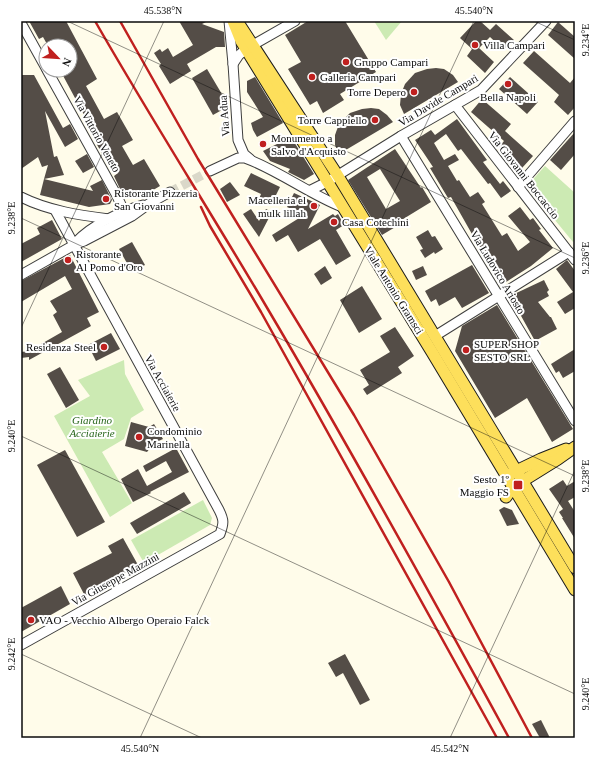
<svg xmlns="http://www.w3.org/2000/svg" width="596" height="759" viewBox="0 0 596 759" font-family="'Times New Roman',serif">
  <rect width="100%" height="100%" fill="#fffcea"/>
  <g fill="#cceab3">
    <path d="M374,21h28l-16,19z"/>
    <path d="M545,166l30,27v47l-2,2 -46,-56z"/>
    <path d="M124,360l1,14 19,36 -13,8 -7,21 -22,13 30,51 -22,14 -56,-101 36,-20 -12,-16z"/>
    <path d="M203,500l9,18 -2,7 -66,38 -13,-23z"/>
  </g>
  <g fill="#544d47" fill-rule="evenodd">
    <path d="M29,21h37l31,58 -11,7 18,33 13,-7 16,28 -11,6 11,19 11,-6 16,27 -22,13 -17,-8 -7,-15 4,-3 -10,-18 -4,2 -17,-30 3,-1 -30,-56h10v-24h-22l-5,-9 -4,2z"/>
    <path d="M179,21h29l-6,3 22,8 1,15h-9l-29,17 4,7 -21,13 -11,-18 2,-2 -7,-11 6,-4 2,3 6,-4 5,9 20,-12z"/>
    <path d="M308,21h37l31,51 -36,22 4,6 -21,13 -6,-12 -7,4 -22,-36 13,-7 -16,-27z"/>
    <path d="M476,21h4l10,9 6,-6 18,16 -10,10 -14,-13 -11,11 15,14 -9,11 -18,-17 5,-7 -12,-11z"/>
    <path d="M558,22l17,15v22l-27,-24z"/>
    <path d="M534,51l36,32 5,-6v30l-7,8 -14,-13 5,-7 -36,-32z"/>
    <path d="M436,68l8,1 9,6 5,7 -54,32 -4,-9 1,-11 4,-10 10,-11 12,-4z"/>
    <path d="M207,69l22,37 -16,9 -21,-37z"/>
    <path d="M21,75h13l29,53 7,-4 8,15 -13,8 -20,-36 9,46 3,-1 7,19 -20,4 4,-14 -6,2 -4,-10 -17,12z"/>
    <path d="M255,77l28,46 -26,14 -4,-7 -2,-7 12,-6 -16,-25v-11z"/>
    <path d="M510,77l28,25 -11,12 -28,-25z"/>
    <path d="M482,99l29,25 -6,7 28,25 -11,12 -23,-21 5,-6 -33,-29z"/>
    <path d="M371,108l8,1 8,6 6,7 -54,32 -4,-9v-10l4,-11 11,-11 12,-4z"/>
    <path d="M457,119l30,41 -4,2 17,22 3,-3 8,10 -10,7 -11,-15 -2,1 -27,-35 -3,2 -12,-17 -12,9 10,17 11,-6 4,6 -11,6 9,15 2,-1 11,17 8,-5 7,10 -3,2 20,32 5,-3 11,18 12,-9 -22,-26 12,-9 10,13 3,-2 8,11 -2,1 14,18 -22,18 -28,18 -22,-34 -30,-53 -3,1 -18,-30 3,-1 -18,-27 16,-10 4,5z"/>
    <path d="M575,132v22l-14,16 -11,-10z"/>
    <path d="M291,137l23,37 -10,6 -16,-8 2,-3 -20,-8 -7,-10z"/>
    <path d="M395,149l26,39 1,-1 9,15 -36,22 2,2 -15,9 -34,-55zM380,169l20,32 -14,8 -19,-32z"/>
    <path d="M87,154l7,13 -11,6 -8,-12z"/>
    <path d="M251,173l29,14 -9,18 -12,-6 2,-5 -17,-8z"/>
    <path d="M44,179l49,12 -3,-5 12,-6 10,20 -2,4 -21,3 -49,-12z"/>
    <path d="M230,182l10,13 -13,7 -7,-13z"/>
    <path d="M294,193l26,12 -12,24 25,-15 2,2 3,-2 6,11 -8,5 15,26 -15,9 -16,-26 -22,13 -10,-17 -12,7 -4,-7 32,-20 -17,-8z"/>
    <path d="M251,209l8,12 7,-12 6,3 -13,25 -16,-23z"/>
    <path d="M52,220l10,19 -41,23v-18l19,-10 -3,-6z"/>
    <path d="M428,230l4,7 3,-1 8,13 -8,5 -1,-2 -9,6 -5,-8 3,-1 -7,-12z"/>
    <path d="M132,242l13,23 -13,7 -13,-23z"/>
    <path d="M70,255l29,57 -12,6 4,8 -62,34v-3l-8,1v-6l8,-1 33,-19 -9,-17 4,-3 -7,-11 22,-12 -7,-13 -44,26v-21z"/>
    <path d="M567,260l8,11v37l-10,6 -8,-12 16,-10 -17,-23z"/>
    <path d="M472,265l17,28 -27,15 -7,-11 -16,9 -3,-7 -5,3 -6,-11z"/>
    <path d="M325,266l7,12 -11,7 -7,-11z"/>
    <path d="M423,266l4,9 -11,5 -4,-9z"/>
    <path d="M544,280l5,10 -2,2 2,4 -11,6 12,15h1l6,12 -22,12 -25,-45z"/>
    <path d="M362,286l20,33 -23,14 -19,-33z"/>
    <path d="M497,305l76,124 -21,13 -25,-44 -32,20 -40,-67 7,-25z"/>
    <path d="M395,327l19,29 -16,11 4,6 -35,22 -4,-6 6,-4 -9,-15 30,-18 -10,-16z"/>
    <path d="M111,333l9,16 -24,12 -8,-16z"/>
    <path d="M575,349v22l-12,7 -4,-7 -3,2 -5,-9z"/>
    <path d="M60,367l19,33 -13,8 -19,-34z"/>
    <path d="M131,422l18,5 5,-3 9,15 -9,4 -7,9 -22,-6z"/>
    <path d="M176,448l13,24 -39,20 1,1 -18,9 -12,-23 17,-10 9,17 25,-14 -6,-11 -20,11 -3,-6z"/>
    <path d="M65,450l40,72 -28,15 -40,-72z"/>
    <path d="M563,480l4,6 8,-5v16l-7,4 7,11v27l-13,-21h1l-4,-6 4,-3 -14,-20z"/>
    <path d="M184,492l7,11 -54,31 -7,-11z"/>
    <path d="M504,507l8,3 7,14 -12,2 -8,-16z"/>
    <path d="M123,538l15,27 -53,31 -12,-23 39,-20 -4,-7z"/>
    <path d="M61,586l9,18 -49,28v-24z"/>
    <path d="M345,654l25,46 -10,5 -17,-32 -7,4 -8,-14z"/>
    <path d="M541,720l9,18h-10l-8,-14z"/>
  </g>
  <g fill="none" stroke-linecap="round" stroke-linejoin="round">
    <path stroke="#dad8c9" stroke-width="9" stroke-dasharray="9 4.5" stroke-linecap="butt" d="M170,192l40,-21"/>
    <defs>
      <g id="minor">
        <path d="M229,21l4,43 5,76 6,14 6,5"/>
        <path d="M21,23l25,45"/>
        <path d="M233,64l6,-9 7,-6 49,-28"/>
        <path d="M47,70l69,124 8,17"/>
        <path d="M455,105l120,155"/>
        <path d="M401,136l174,285"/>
        <path d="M210,171l28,-13h7c33,12 64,36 97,49"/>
        <path d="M518,187l57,-66"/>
        <path d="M311,190l16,-8 74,-46 80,-46 65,-69"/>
        <path d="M21,197c28,14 58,18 88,22"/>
        <path d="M76,242c16,-17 45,-31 67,-37"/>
        <path d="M21,275l53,-30 10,-4 48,-25 18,-13 20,-11"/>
        <path d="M435,336l134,-84"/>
        <path d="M21,645l199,-111c4,-11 4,-14 -1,-24l-164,-300"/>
      </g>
      <g id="major">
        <path d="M233,21l8,20 5,8 186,303 143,238"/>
        <path d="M239,24l99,152 237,392"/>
        <path d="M510,474l31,-15 25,-10"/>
        <path d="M506,497l7,-10 45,-28 17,-12"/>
      </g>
    </defs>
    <use href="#minor" stroke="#3e3e3e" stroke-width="11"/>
    <use href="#major" stroke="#1c1c1c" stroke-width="13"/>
    <use href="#minor" stroke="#fff" stroke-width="9"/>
    <use href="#major" stroke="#fddf5b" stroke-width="11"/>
    <g stroke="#c0201f" stroke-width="2.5">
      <path d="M95,21c55,96 115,190 171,285 84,142 164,287 243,432"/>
      <path d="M120,21l78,138 156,256 95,167 83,156"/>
      <path d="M201,207l9,19 51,86 236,426"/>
    </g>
  </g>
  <path fill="none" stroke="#0b0b0b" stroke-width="1" stroke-opacity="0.45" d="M67,21l508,237M534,21l41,19M21,218l554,258M21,328l143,-307M21,436l554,258M21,654l181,84M140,738l334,-717M450,738l125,-268"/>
  <g fill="#c0201f" stroke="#fff" stroke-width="1.5">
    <circle cx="475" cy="45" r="4"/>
    <circle cx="346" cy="62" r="4"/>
    <circle cx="312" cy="77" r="4"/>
    <circle cx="508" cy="84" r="4"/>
    <circle cx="414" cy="92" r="4"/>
    <circle cx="375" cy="120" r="4"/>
    <circle cx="263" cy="144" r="4"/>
    <circle cx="106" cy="199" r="4"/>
    <circle cx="314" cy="206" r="4"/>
    <circle cx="334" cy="222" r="4"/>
    <circle cx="68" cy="260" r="4"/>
    <circle cx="104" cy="347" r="4"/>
    <circle cx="466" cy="350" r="4"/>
    <circle cx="139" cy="437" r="4"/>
    <rect x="513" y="480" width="10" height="10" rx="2"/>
    <circle cx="31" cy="620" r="4"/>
  </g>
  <g text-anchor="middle" stroke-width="4" stroke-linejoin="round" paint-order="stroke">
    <g font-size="11" fill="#0b0b0b" stroke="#fff" text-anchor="start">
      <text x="483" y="49">Villa Campari</text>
      <text x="354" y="66">Gruppo Campari</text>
      <text x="320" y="81">Galleria Campari</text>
      <text x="406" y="96" text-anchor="end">Torre Depero</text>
      <text x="508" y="101" text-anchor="middle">Bella Napoli</text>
      <text x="367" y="124" text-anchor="end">Torre Cappiello</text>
      <text x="271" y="142">Monumento a<tspan x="271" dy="13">Salvo d'Acquisto</tspan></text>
      <text x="114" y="197">Ristorante Pizzeria<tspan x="114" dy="13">San Giovanni</tspan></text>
      <text x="306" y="204" text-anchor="end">Macelleria el<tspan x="306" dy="13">mulk lillah</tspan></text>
      <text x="342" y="226">Casa Cotechini</text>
      <text x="76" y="258">Ristorante<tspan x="76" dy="13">Al Pomo d'Oro</tspan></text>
      <text x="474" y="348">SUPER SHOP<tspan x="474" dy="13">SESTO SRL</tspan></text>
      <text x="96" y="351" text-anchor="end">Residenza Steel</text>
      <text x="147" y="435">Condominio<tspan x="147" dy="13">Marinella</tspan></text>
      <text x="509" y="483" text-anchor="end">Sesto 1º<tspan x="509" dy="13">Maggio FS</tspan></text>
      <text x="39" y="624">VAO - Vecchio Albergo Operaio Falck</text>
    </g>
    <g font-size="11" fill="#0b0b0b" stroke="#fff">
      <text transform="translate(438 100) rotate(-31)" y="4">Via Davide Campari</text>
      <text transform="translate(224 116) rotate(-94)" y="4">Via Adua</text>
      <text transform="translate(97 134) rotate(61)" y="4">Via Vittorio Veneto</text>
      <text transform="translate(524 175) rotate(52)" y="4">Via Giovanni Boccaccio</text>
      <text transform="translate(498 272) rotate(59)" y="4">Via Ludovico Ariosto</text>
      <text transform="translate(394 290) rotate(58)" y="4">Viale Antonio Gramsci</text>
      <text transform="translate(163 383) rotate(61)" y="4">Via Acciaierie</text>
      <text transform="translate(115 579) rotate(-29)" y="4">Via Giuseppe Mazzini</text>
    </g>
    <g font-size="11" font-style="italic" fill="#26651a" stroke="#fff">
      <text x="92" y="424">Giardino<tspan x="92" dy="13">Acciaierie</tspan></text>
    </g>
  </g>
  <rect width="596" height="759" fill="none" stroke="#ffffff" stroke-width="44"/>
  <g transform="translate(58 58) rotate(115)"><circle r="19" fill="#ffffff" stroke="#9d9d9d"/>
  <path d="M0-3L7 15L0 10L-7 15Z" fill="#c0201f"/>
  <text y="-6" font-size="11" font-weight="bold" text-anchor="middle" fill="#0b0b0b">N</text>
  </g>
  <rect x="22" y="22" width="552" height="715" fill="none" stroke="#0b0b0b" stroke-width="1.5"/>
  <g font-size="10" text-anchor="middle" fill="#0b0b0b">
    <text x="163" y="14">45.538°N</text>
    <text x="474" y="14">45.540°N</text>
    <text transform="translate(585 40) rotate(-90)" y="4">9.234°E</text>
    <text transform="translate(11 218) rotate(-90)" y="4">9.238°E</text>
    <text transform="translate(585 258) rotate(-90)" y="4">9.236°E</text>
    <text transform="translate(11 436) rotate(-90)" y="4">9.240°E</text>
    <text transform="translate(585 476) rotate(-90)" y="4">9.238°E</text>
    <text transform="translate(11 654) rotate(-90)" y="4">9.242°E</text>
    <text transform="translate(585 694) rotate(-90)" y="4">9.240°E</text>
    <text x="140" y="752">45.540°N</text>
    <text x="450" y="752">45.542°N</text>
  </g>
</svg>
